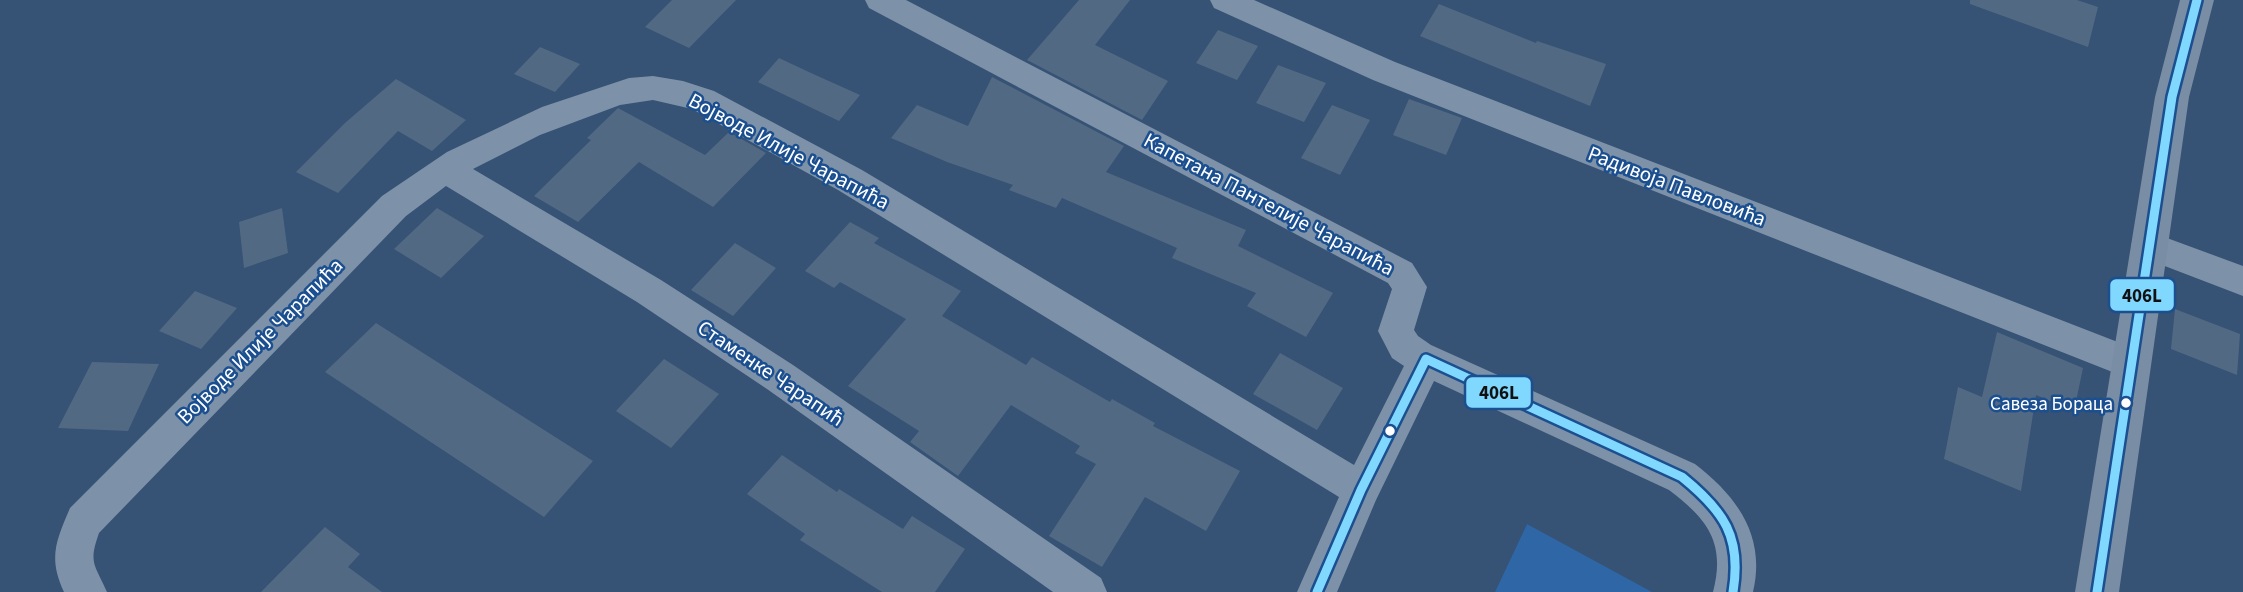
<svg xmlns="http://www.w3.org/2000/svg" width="2243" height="592" viewBox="0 0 2243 592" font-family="'Source Sans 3',sans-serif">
  <rect width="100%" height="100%" fill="#365274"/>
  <path fill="#2f66a5" d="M1527,524l125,68h-157z"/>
  <g fill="#526984">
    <path d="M672,0h64l-47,48 -44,-21z"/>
    <path d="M1079,0h51l-35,45 73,36 -26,39 -115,-60z"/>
    <path d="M1970,0h107l21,7 -10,40 -118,-43z"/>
    <path d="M1439,4l97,39 1,-2 69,23 -16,42 -170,-70z"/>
    <path d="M1218,30l40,16 -21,34 -41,-17z"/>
    <path d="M540,47l40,17 -25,28 -41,-18z"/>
    <path d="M779,58l32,15 49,22 -21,26 -81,-39z"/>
    <path d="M1278,65l48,18 -22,39 -48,-19z"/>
    <path d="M992,77l132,69 -18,26 140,58 -8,16 95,47 -27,44 -59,-31 9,-13 -84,-35 5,-10 -115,-50 -6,10 -47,-18 4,-5 -66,-23 -56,-24 26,-33 51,21z"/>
    <path d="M396,79l70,41 -34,31 -34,-20 -60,62 -42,-21 49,-49z"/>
    <path d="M1409,99l53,19 -16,37 -53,-20z"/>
    <path d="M1332,105l38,15 -30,55 -39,-17z"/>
    <path d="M618,108l87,47 24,-23 37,21 -53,54 -74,-45 -61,60 -44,-26 57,-56 -4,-2z"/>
    <path d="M282,208l6,45 -44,15 -5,-46z"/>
    <path d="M437,208l47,28 -43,42 -47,-29z"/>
    <path d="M850,222l29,16 -5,5 87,48 -19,25 84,49 6,-8 78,45 2,-3 43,24 -2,3 87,45 -34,60 -61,-34 -43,70 -53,-31 47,-72 -21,-11 5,-7 -69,-41 -53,71 -48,-34 9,-11 -71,-45 58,-67 -66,-37 -6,6 -29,-17z"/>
    <path d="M735,243l41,25 -43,48 -42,-26z"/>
    <path d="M195,291l42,17 -36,41 -42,-18z"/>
    <path d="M2175,309l65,25 -3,41 -66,-26z"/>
    <path d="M376,323l217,138 -49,56 -219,-145z"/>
    <path d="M1997,332l86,36 -9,43 -38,-16 -15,96 -77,-32 14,-72 24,10z"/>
    <path d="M1280,353l63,35 -26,42 -64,-36z"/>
    <path d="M664,359l55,35 -48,54 -55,-37z"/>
    <path d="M92,362l67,2 -31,67 -70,-3z"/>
    <path d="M782,455l55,37 2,-3 64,40 9,-13 53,33 -30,43h-53l-82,-52 5,-6 -58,-40z"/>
    <path d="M325,527l35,27 -12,13 34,25h-121z"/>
  </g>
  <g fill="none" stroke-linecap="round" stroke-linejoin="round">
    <g fill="#7d92a8" fill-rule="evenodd">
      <path d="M865,0h41l506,263 15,24 -13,43 4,6 13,9 264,119c43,33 71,73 58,128h-40c13,-50 -6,-73 -44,-102l-235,-109 -58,119 -39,92h-40l42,-95 -501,-307 -146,-81 -39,-9 -33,5 -80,30 -67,34 188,111 132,85 308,213 6,14h-54l-286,-203 -130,-87 -191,-116 -40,30 -307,317c-11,31 -4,31 8,59h-43c-16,-34 -8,-51 6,-84l312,-312 65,-44 95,-45 87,-29 24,-2 30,5 31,10 148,79 492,295 50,-99 -12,-8 -14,-27 14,-42 -4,-6 -519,-275z"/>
      <path d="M1210,0h44l141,62 751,291 5,11 -5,11 -13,5 -13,-5 -747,-295 -159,-72z"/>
      <path d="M2148,231l95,35v30l-107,-41 -5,-10 5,-10z"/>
    </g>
    <path fill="#798da4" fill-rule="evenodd" d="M2180,0h34l-25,97 -70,495h-44l80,-495z"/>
    <defs>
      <g id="bus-1">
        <path d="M1317,592l44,-102 65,-131 256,118c42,34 60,60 51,115"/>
        <path d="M2097,592l75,-495 25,-97"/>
      </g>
    </defs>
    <use href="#bus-1" stroke="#1b4f8f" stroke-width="14"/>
    <use href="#bus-1" stroke="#80d8ff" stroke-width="9"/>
  </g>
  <g fill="#fff" stroke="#1b4f8f" stroke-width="2.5">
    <circle cx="2126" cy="403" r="6"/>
    <circle cx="1390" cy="431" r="6"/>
  </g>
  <g text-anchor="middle" stroke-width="5" stroke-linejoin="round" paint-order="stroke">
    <g font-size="19" fill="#fff" stroke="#1b4f8f" text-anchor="end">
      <text x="2113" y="410">Савеза Бораца</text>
    </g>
    <g font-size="21" fill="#fff" stroke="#1b4f8f">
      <text transform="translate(789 151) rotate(28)" y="7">Војводе Илије Чарапића</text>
      <text transform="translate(1677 186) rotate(21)" y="7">Радивоја Павловића</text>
      <text transform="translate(1269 204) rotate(28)" y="7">Капетана Пантелије Чарапића</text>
      <text transform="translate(260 341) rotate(-45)" y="7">Војводе Илије Чарапића</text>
      <text transform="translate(771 373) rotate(34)" y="7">Стаменке Чарапић</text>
    </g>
  </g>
  <g stroke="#1b4f8f" stroke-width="2.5">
    <rect x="2109" y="278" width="66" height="34" rx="7" fill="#80d8ff"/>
    <rect x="1465" y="376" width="67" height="33" rx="7" fill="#80d8ff"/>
  </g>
  <g font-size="19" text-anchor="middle" font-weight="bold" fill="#111">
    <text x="2142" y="302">406L</text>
    <text x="1499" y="399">406L</text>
  </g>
</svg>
